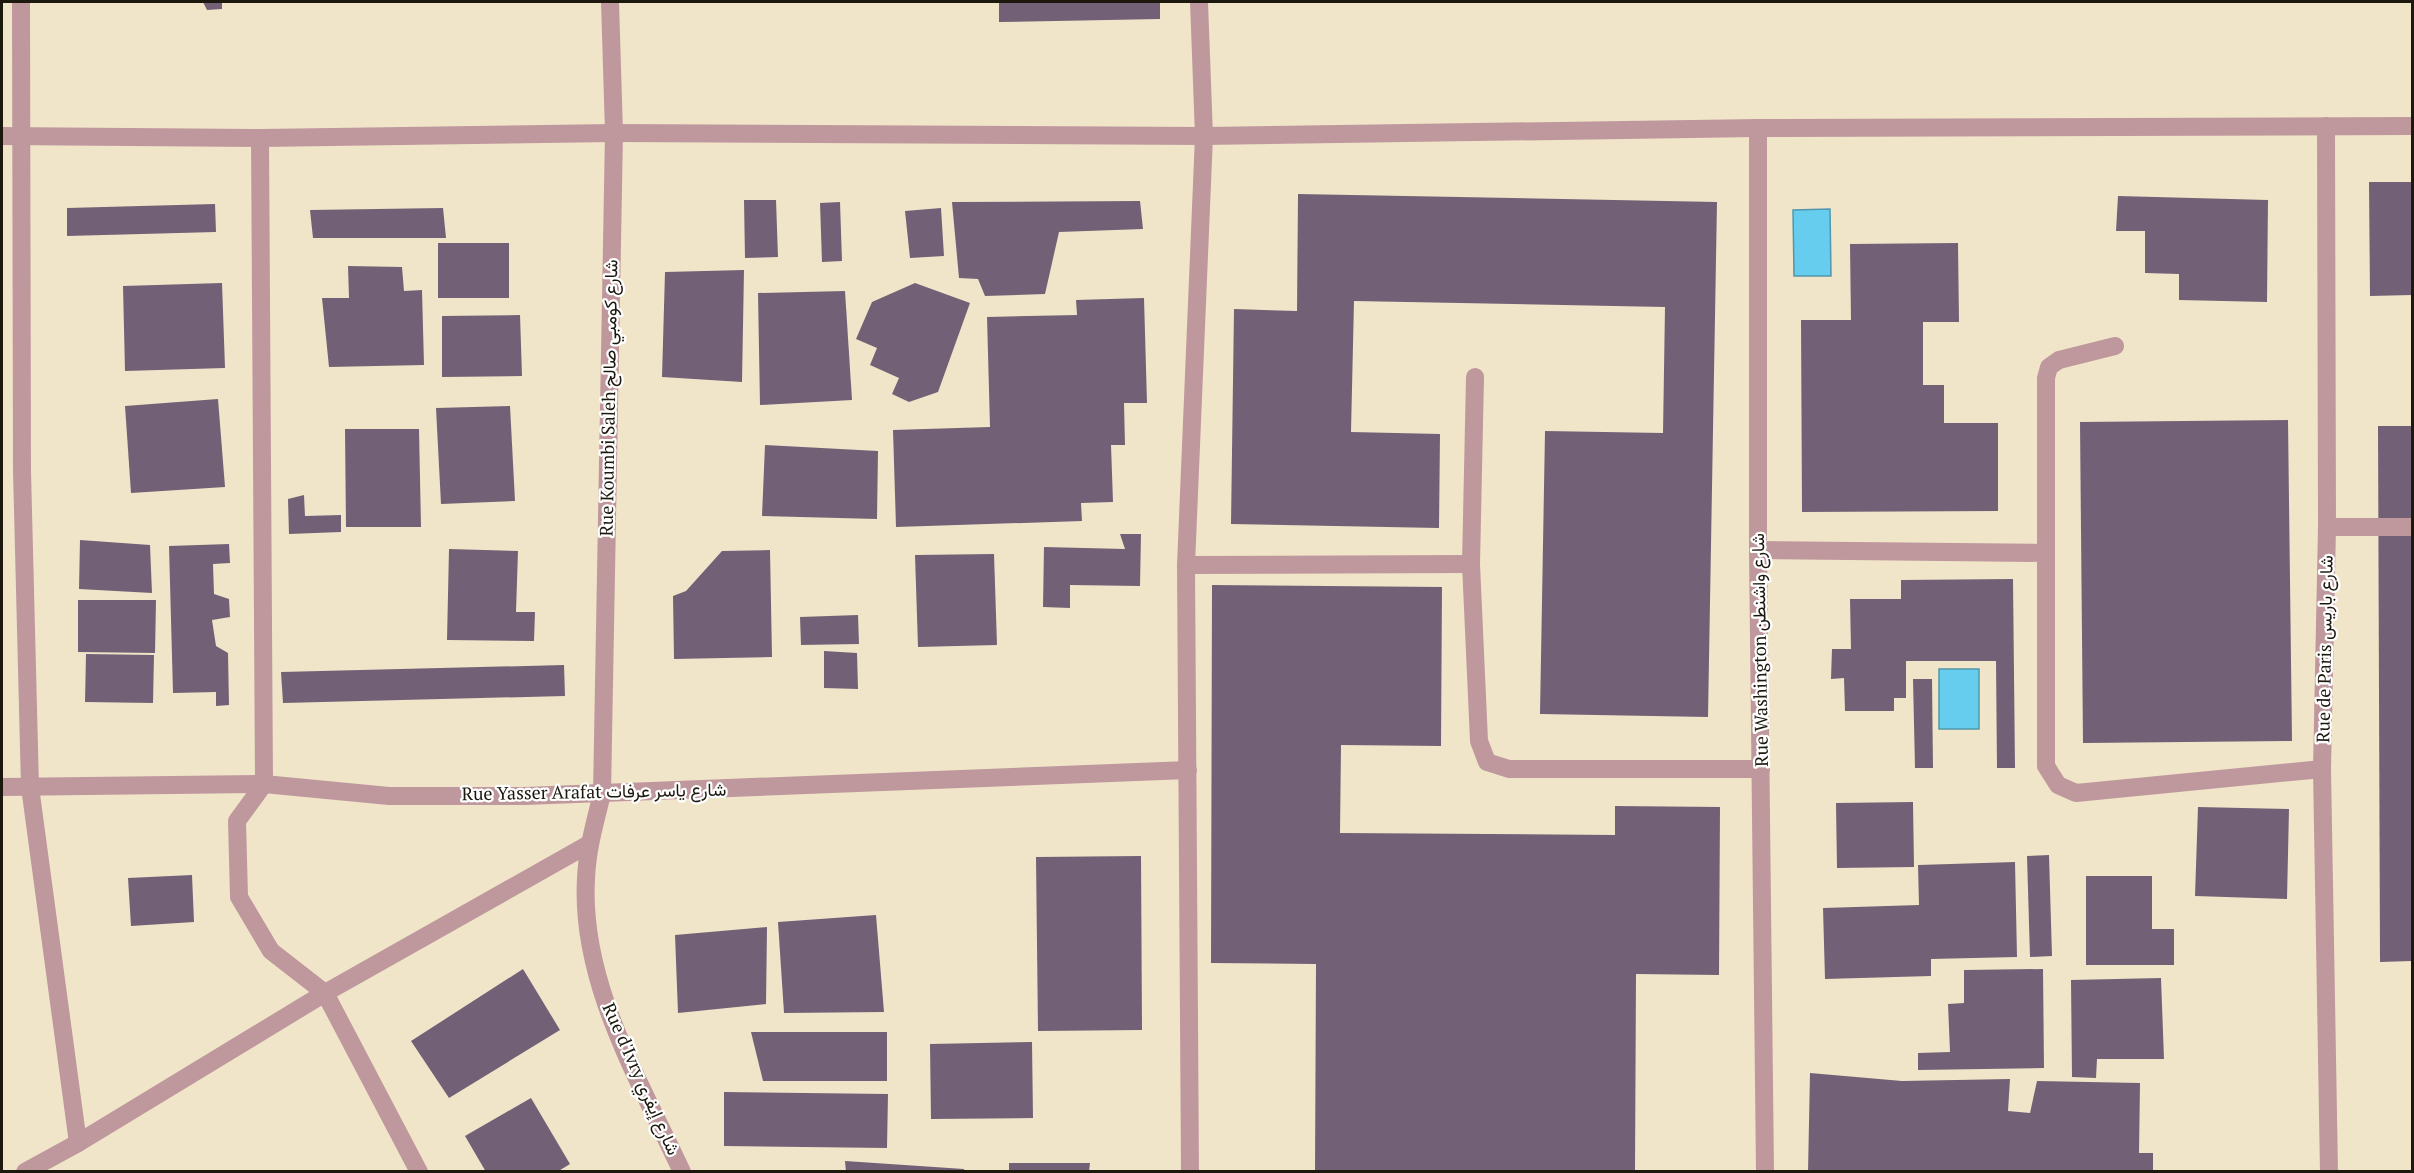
<svg xmlns="http://www.w3.org/2000/svg" width="2414" height="1173" viewBox="0 0 2414 1173" font-family="'PT Serif',Vazirmatn,serif">
  <rect width="100%" height="100%" fill="#f1e5c9"/>
  <g fill="#66cdee" stroke="#5097ab" stroke-width="1.5">
    <path d="M1830,209l1,67h-37l-1,-66z"/>
    <rect x="1939" y="669" width="40" height="60"/>
  </g>
  <g fill="#726176">
    <path d="M203,2h19v7l-15,1z"/>
    <path d="M999,2h161v17l-161,3z"/>
    <path d="M2369,182h43v113l-42,1z"/>
    <path d="M1298,194l419,8 -9,515 -168,-3 5,-283 118,2 2,-126 -311,-6 -3,131 89,2 -1,94 -208,-4 3,-215 63,2z"/>
    <path d="M2118,196l150,4 -1,102 -88,-2v-26l-34,-1v-42h-29z"/>
    <path d="M744,200h32l2,57 -33,1z"/>
    <path d="M1140,201l3,28 -84,3 -14,62 -60,2 -7,-17 -19,-1 -7,-76z"/>
    <path d="M840,202l2,59 -20,1 -2,-59z"/>
    <path d="M215,204l1,28 -149,4v-28z"/>
    <path d="M443,208l3,30h-133l-3,-28z"/>
    <path d="M941,208l3,48 -34,2 -5,-47z"/>
    <rect x="438" y="243" width="71" height="55"/>
    <path d="M1958,243l1,79h-36v63h21v38h54v88l-196,1 -1,-192h50l-1,-76z"/>
    <path d="M348,266l54,1 2,24 18,-1 2,75 -95,2 -7,-69h27z"/>
    <path d="M744,270l-2,112 -80,-5 3,-105z"/>
    <path d="M222,283l3,85 -100,3 -2,-85z"/>
    <path d="M915,283l55,20 -32,89 -29,10 -17,-8 7,-16 -29,-13 7,-17 -21,-9 16,-37z"/>
    <path d="M845,291l7,109 -92,5 -2,-112z"/>
    <path d="M1144,298l3,105h-23l1,42h-14l2,57 -32,1 1,18 -186,6 -3,-97 97,-3 -3,-110 90,-2 -1,-15z"/>
    <path d="M520,315l2,61 -80,1v-61z"/>
    <path d="M218,399l7,88 -94,6 -6,-87z"/>
    <path d="M510,406l5,95 -74,3 -5,-96z"/>
    <path d="M2288,420l4,321 -209,2 -3,-321z"/>
    <path d="M2378,426h34v535l-32,1z"/>
    <path d="M345,429h74l2,98h-75z"/>
    <path d="M765,445l113,6 -1,68 -115,-3z"/>
    <path d="M304,495l1,21 36,-1v17l-52,2 -1,-35z"/>
    <path d="M1120,534h21l-1,52 -70,-1v23l-27,-1 1,-60 81,2z"/>
    <path d="M80,540l70,5 2,48 -73,-4z"/>
    <path d="M229,544l1,19 -17,1 1,30 15,5 1,18 -18,3 4,26 12,7 1,52 -13,1v-14l-43,1 -4,-147z"/>
    <path d="M449,549l69,2 -2,61h19l-1,29 -87,-1z"/>
    <path d="M770,550l2,107 -98,2 -1,-63 13,-5 36,-40z"/>
    <path d="M994,554l3,91 -79,2 -3,-92z"/>
    <path d="M2013,579l2,189h-18l-1,-107h-90v37h-12v13h-49l-1,-33 -13,1 1,-30h19l-1,-50h51v-19z"/>
    <path d="M1212,585l230,2 -1,159 -100,-1 -1,88 275,2v-29l105,1 -1,168 -83,-1 -1,198h-320l1,-208 -105,-1z"/>
    <path d="M78,600h78l-1,53 -77,-1z"/>
    <path d="M858,615l1,29 -58,1 -1,-28z"/>
    <path d="M824,651l33,2 1,36 -34,-1z"/>
    <path d="M86,654l68,1 -1,48 -68,-1z"/>
    <path d="M564,665l1,31 -282,7 -2,-31z"/>
    <path d="M1913,679h19l1,89h-18z"/>
    <path d="M1913,802l1,65 -77,1 -1,-65z"/>
    <path d="M2198,807l91,2 -2,90 -92,-3z"/>
    <path d="M2049,855l3,101 -22,1 -3,-101z"/>
    <path d="M1141,856l1,174 -104,1 -2,-174z"/>
    <path d="M2015,862l2,95 -86,2v17l-106,3 -2,-71 96,-3 -1,-40z"/>
    <path d="M192,875l2,47 -63,4 -3,-48z"/>
    <path d="M2086,876h66v53h22v36h-88z"/>
    <path d="M876,915l8,97 -100,1 -6,-91z"/>
    <path d="M767,927l-1,77 -88,9 -3,-78z"/>
    <path d="M523,969l37,61 -111,68 -38,-57z"/>
    <path d="M2043,969l1,99 -126,2v-17l32,-1 -2,-48 16,-1v-33z"/>
    <path d="M2161,978l3,81h-67l-1,19 -24,-1 -1,-97z"/>
    <path d="M751,1032h136v49h-124z"/>
    <path d="M1032,1042l1,76 -102,1 -1,-75z"/>
    <path d="M1810,1073l92,8 108,-2 -2,32 22,2 7,-32 103,2 -1,70h14v19h-345z"/>
    <path d="M724,1092l164,2 -1,54 -163,-2z"/>
    <path d="M531,1098l39,66 -13,8h-71l-21,-36z"/>
    <path d="M845,1161l119,8 1,3h-119z"/>
    <path d="M1009,1163h81l-1,9h-80z"/>
  </g>
  <g fill="none" stroke-linecap="round" stroke-linejoin="round">
    <g stroke="#bf989e" stroke-width="18">
      <path d="M21,2l1,469 8,316 48,356"/>
      <path d="M610,2l4,131 -12,661c-7,28 -15,56 -16,85 -6,104 54,202 96,293"/>
      <path d="M2326,126l1,401 -5,242 7,403"/>
      <path d="M1758,128v422l7,622"/>
      <path d="M2,136l258,2 354,-5 590,3 554,-8 654,-2"/>
      <path d="M260,138l4,646 -27,37 2,76 32,54 54,42 94,179"/>
      <path d="M2115,346l-56,14 -10,7 -3,11v388l12,19 18,8 246,-24"/>
      <path d="M1475,377l-4,187 8,177 8,21 22,7h252"/>
      <path d="M2327,527h85"/>
      <path d="M1758,550l288,3"/>
      <path d="M1186,565l285,-1"/>
      <path d="M2,787l262,-3 125,12h136l663,-26"/>
      <path d="M25,1172l53,-29 247,-150 264,-149"/>
      <path d="M1190,1172l-4,-607 18,-429 -5,-134"/>
    </g>
  </g>
  <g text-anchor="middle" stroke-width="4.5" stroke-linejoin="round" paint-order="stroke">
    <g font-size="18" fill="#1c180e" stroke="#fff">
      <text transform="translate(609 398) rotate(-89)" y="6">Rue Koumbi Saleh شارع كومبي صالح</text>
      <text transform="translate(2325 649) rotate(-89)" y="6">Rue de Paris شارع باريس</text>
      <text transform="translate(1760 650) rotate(-91)" y="6">Rue Washington شارع واشنطن</text>
      <text transform="translate(594 792) rotate(-1)" y="6">Rue Yasser Arafat شارع ياسر عرفات</text>
      <text transform="translate(641 1079) rotate(66)" y="6">Rue d'Ivry شارع إيفري</text>
    </g>
  </g>
  <rect width="2414" height="1173" fill="none" stroke="#1c180e" stroke-width="6"/>
</svg>
